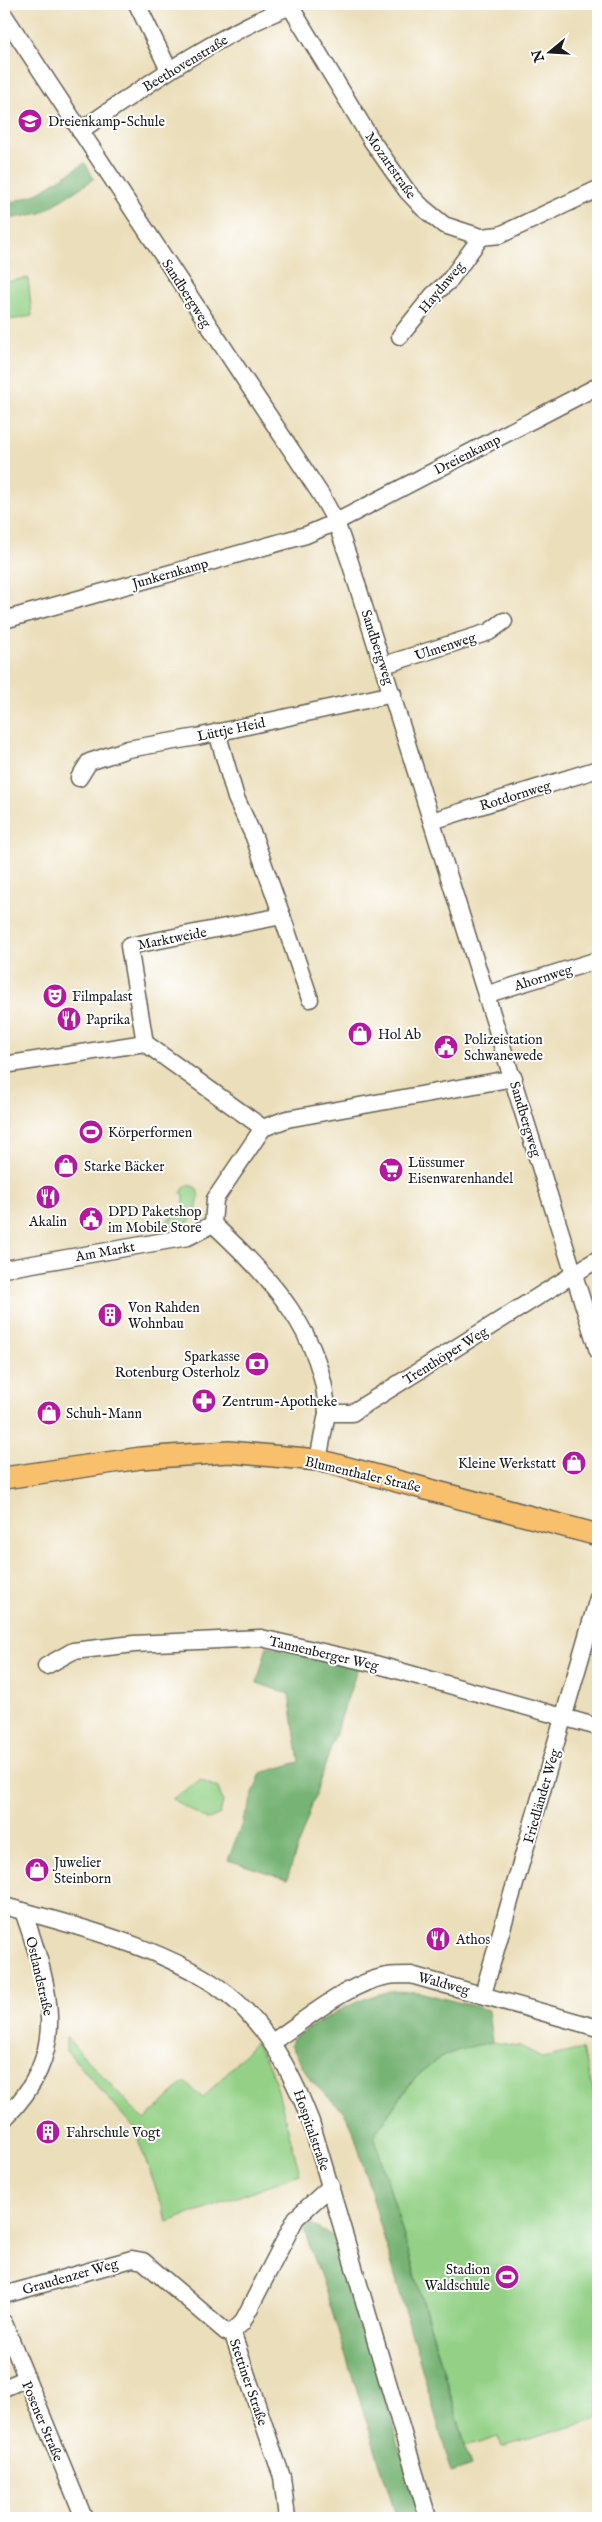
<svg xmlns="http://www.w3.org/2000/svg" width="602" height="2522" viewBox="0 0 602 2522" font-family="'IM FELL English',serif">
  <rect width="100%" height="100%" fill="#fff"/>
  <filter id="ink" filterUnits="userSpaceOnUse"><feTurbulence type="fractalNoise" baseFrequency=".02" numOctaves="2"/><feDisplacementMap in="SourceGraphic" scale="10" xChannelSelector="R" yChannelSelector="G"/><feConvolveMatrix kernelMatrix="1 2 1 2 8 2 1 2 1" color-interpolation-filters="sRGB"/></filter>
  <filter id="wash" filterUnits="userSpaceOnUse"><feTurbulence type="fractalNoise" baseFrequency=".0096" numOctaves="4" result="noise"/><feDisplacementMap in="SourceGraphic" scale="20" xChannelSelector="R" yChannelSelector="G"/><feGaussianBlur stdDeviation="1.12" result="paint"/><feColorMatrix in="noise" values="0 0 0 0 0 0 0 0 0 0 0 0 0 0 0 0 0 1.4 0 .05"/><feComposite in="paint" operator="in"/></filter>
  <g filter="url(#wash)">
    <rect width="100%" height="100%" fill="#ebdeba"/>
    <g fill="#94d187" stroke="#587652">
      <path d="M28,278l4,38 -28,5v-39z"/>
      <path d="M189,1185l6,2c4,5 4,8 3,15 -3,22 -16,25 -36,28v-4l9,-9 2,1 6,-9 5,-2v-13l-3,-1 3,-5z"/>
      <path d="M200,1780l18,8 5,14 -3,12 -13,6 -35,-21z"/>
      <path d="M66,2037l78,83 41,-38 18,16 52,-55 13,21 8,20 24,90 -132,48 -34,-94 -68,-78z"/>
      <path d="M492,2042l28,4 23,12 39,-9 16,59v311l-96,28 -4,-11 -32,10 -92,-311c20,-26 39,-64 70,-79 15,-7 32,-11 48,-14z"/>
    </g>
    <g fill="#77b374" stroke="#4a6848">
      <path d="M85,163l9,16 -53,34 -37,7v-15l32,-11z"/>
      <path d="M267,1646l91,21 -71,212 -59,-19 33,-87 38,-11 -10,-68 -32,-11z"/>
      <path d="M390,1991l29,1 69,18 4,32c-16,3 -33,7 -48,14 -30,14 -51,53 -70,79l97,331 -19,7 -99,-343 -8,-17 -34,-32 -20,-36 2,-7c33,-20 59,-38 97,-47z"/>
      <path d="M309,2224l30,15 81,279h-23l-75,-238 -20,-55z"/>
    </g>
  </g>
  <g filter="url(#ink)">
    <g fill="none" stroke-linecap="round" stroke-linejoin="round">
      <defs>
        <g id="minor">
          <path d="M137,4l32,66"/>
          <path d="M290,6l82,135 35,50 16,17 21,17 37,12 19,-2 98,-46"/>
          <path d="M4,15l317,480 15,27 14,40 248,789"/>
          <path d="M80,131c68,-47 138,-97 216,-127"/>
          <path d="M400,336l33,-41 16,-14 32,-44"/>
          <path d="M4,620l302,-85 30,-13 262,-136"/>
          <path d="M384,665l105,-33 15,-11"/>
          <path d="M79,778l10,-16 39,-13 69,-12 196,-43"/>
          <path d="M432,821l166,-52"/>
          <path d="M282,916l28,83"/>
          <path d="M488,994l110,-34"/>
          <path d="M145,1043l-16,-97 153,-30 -28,-79 -18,-39 -19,-66"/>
          <path d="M4,1065l141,-22 118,85"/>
          <path d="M213,1224c55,51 111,110 114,189"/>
          <path d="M4,1269l184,-32 25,-13 2,-25 48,-71 24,-9 227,-41"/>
          <path d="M318,1460l9,-47h25l6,-4 240,-150"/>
          <path d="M46,1666l27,-15 61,-7 127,-6 114,26 223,63"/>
          <path d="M4,1906c73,20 190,48 242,105 31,33 49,70 65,111l117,396"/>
          <path d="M483,1994l115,-396"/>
          <path d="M272,2042c32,-21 77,-60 116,-66 7,-1 16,-1 23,-1l187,53"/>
          <path d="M4,2119c67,-66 47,-128 19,-208"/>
          <path d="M4,2295l128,-36 11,2 83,71h6"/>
          <path d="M4,2323l80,195"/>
          <path d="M4,2388l21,-9"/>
          <path d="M287,2518l-5,-41 -50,-145 10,-9 54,-105 35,-32"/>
        </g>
        <path id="major" d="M4,1478l137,-20 88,-6 89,8 280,75"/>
      </defs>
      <use href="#minor" stroke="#646053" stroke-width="19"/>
      <use href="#major" stroke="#646053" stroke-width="24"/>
      <use href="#minor" stroke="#fff" stroke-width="16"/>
      <use href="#major" stroke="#f8bf6c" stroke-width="21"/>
    </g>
  </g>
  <defs>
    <symbol id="school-disc" viewBox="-11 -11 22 22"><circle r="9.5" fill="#b5179e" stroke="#fff"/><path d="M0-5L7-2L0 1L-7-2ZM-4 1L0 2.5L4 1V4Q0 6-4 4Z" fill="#fff"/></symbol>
    <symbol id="theatre-disc" viewBox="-11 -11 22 22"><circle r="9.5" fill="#b5179e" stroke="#fff"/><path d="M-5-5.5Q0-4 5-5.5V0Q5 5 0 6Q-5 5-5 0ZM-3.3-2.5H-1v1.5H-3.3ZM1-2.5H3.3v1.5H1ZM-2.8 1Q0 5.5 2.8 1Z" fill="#fff"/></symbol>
    <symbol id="restaurant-disc" viewBox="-11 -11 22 22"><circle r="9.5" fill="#b5179e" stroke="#fff"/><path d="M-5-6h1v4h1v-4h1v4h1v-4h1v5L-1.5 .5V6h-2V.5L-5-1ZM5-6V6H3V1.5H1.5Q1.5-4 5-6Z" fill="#fff"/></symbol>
    <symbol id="shop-disc" viewBox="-11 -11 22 22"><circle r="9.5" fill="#b5179e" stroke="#fff"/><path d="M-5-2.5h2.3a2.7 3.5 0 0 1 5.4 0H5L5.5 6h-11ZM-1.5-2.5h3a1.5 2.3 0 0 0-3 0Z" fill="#fff"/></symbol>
    <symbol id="civic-disc" viewBox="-11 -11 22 22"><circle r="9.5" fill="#b5179e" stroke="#fff"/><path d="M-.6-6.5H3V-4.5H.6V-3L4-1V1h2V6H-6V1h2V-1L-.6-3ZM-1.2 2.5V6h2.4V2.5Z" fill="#fff"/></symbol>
    <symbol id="stadium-disc" viewBox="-11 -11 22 22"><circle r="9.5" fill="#b5179e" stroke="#fff"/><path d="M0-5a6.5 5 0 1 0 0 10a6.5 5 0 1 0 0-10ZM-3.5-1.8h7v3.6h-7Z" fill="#fff"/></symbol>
    <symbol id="supermarket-disc" viewBox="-11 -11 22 22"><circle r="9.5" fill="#b5179e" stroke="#fff"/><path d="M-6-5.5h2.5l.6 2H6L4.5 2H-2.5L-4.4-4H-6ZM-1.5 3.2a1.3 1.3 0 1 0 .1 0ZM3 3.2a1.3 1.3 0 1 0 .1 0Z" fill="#fff"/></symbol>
    <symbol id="building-disc" viewBox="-11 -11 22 22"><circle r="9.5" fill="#b5179e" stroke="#fff"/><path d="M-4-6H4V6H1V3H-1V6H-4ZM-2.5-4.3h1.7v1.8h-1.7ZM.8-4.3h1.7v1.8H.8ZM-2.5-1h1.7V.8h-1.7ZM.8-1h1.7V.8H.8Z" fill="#fff"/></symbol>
    <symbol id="bank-disc" viewBox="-11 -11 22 22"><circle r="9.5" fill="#b5179e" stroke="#fff"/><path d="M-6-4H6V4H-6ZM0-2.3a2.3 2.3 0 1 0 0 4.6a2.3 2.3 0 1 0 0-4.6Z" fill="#fff"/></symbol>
    <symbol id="pharmacy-disc" viewBox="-11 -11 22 22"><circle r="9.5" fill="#b5179e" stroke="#fff"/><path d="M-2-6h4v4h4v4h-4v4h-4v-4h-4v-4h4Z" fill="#fff"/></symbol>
  </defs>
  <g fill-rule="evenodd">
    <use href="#school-disc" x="16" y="107" width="28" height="28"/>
    <use href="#theatre-disc" x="41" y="982" width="28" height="28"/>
    <use href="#restaurant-disc" x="55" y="1005" width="28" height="28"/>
    <use href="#shop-disc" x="346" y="1020" width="28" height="28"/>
    <use href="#civic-disc" x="432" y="1033" width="28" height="28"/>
    <use href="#stadium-disc" x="77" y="1118" width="28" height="28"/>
    <use href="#shop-disc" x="52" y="1152" width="28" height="28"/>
    <use href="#supermarket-disc" x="377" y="1156" width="28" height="28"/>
    <use href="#restaurant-disc" x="34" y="1183" width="28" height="28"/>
    <use href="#civic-disc" x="77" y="1205" width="28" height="28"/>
    <use href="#building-disc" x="96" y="1301" width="28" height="28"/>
    <use href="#bank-disc" x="243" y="1350" width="28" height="28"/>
    <use href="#pharmacy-disc" x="190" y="1387" width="28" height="28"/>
    <use href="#shop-disc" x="35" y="1399" width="28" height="28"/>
    <use href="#shop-disc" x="560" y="1449" width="28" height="28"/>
    <use href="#shop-disc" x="23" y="1856" width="28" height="28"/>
    <use href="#restaurant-disc" x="424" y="1925" width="28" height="28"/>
    <use href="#building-disc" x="34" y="2118" width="28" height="28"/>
    <use href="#stadium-disc" x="493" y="2263" width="28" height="28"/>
  </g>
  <g text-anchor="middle" stroke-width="4" stroke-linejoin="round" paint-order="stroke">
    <g font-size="14" fill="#1c1c1c" stroke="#fff">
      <text transform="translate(185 63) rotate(-31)" y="5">Beethovenstraße</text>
      <text transform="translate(391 165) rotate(55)" y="5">Mozartstraße</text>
      <text transform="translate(441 287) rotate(-50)" y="5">Haydnweg</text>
      <text transform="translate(187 293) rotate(57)" y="5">Sandbergweg</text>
      <text transform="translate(467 454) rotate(-27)" y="5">Dreienkamp</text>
      <text transform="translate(170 573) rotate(-16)" y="5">Junkernkamp</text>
      <text transform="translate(445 646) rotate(-18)" y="5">Ulmenweg</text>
      <text transform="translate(378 647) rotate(72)" y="5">Sandbergweg</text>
      <text transform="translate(231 729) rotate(-12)" y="5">Lüttje Heid</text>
      <text transform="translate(515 795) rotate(-17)" y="5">Rotdornweg</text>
      <text transform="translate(172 938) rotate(-11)" y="5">Marktweide</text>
      <text transform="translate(543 977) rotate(-17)" y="5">Ahornweg</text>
      <text transform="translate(526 1119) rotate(73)" y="5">Sandbergweg</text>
      <text transform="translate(105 1251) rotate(-10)" y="5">Am Markt</text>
      <text transform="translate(445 1355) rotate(-32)" y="5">Trenthöper Weg</text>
      <text transform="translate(363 1474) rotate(13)" y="5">Blumenthaler Straße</text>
      <text transform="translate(324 1653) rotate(13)" y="5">Tannenberger Weg</text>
      <text transform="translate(541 1796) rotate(-74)" y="5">Friedländer Weg</text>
      <text transform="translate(40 1976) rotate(77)" y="5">Ostlandstraße</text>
      <text transform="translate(444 1983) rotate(15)" y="5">Waldweg</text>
      <text transform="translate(312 2130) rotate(71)" y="5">Hospitalstraße</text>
      <text transform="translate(70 2276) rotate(-16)" y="5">Graudenzer Weg</text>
      <text transform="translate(249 2382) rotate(71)" y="5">Stettiner Straße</text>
      <text transform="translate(43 2421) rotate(67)" y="5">Posener Straße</text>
    </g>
    <g font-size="14" fill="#1c1c1c" stroke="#fff" text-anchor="start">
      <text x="48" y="126">Dreienkamp-Schule</text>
      <text x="72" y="1001">Filmpalast</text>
      <text x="86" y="1024">Paprika</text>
      <text x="378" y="1039">Hol Ab</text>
      <text x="464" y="1044">Polizeistation<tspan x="464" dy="16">Schwanewede</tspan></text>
      <text x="108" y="1137">Körperformen</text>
      <text x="408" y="1167">Lüssumer<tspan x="408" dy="16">Eisenwarenhandel</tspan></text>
      <text x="84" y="1171">Starke Bäcker</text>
      <text x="108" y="1216">DPD Paketshop<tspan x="108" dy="16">im Mobile Store</tspan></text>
      <text x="48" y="1226" text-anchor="middle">Akalin</text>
      <text x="128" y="1312">Von Rahden<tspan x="128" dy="16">Wohnbau</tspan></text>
      <text x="240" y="1361" text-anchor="end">Sparkasse<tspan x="240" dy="16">Rotenburg Osterholz</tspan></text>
      <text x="222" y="1406">Zentrum-Apotheke</text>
      <text x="66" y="1418">Schuh-Mann</text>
      <text x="556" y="1468" text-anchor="end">Kleine Werkstatt</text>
      <text x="54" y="1867">Juwelier<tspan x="54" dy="16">Steinborn</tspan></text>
      <text x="456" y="1944">Athos</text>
      <text x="66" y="2137">Fahrschule Vogt</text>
      <text x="490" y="2274" text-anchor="end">Stadion<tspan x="490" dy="16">Waldschule</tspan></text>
    </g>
  </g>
  <rect width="602" height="2522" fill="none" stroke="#fff" stroke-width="20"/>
  <g transform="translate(550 52) rotate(252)" stroke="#ffffff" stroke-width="4" paint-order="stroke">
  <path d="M0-4L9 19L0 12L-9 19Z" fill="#1c1c1c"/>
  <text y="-8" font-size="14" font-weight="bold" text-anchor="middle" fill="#1c1c1c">N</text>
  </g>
</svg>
